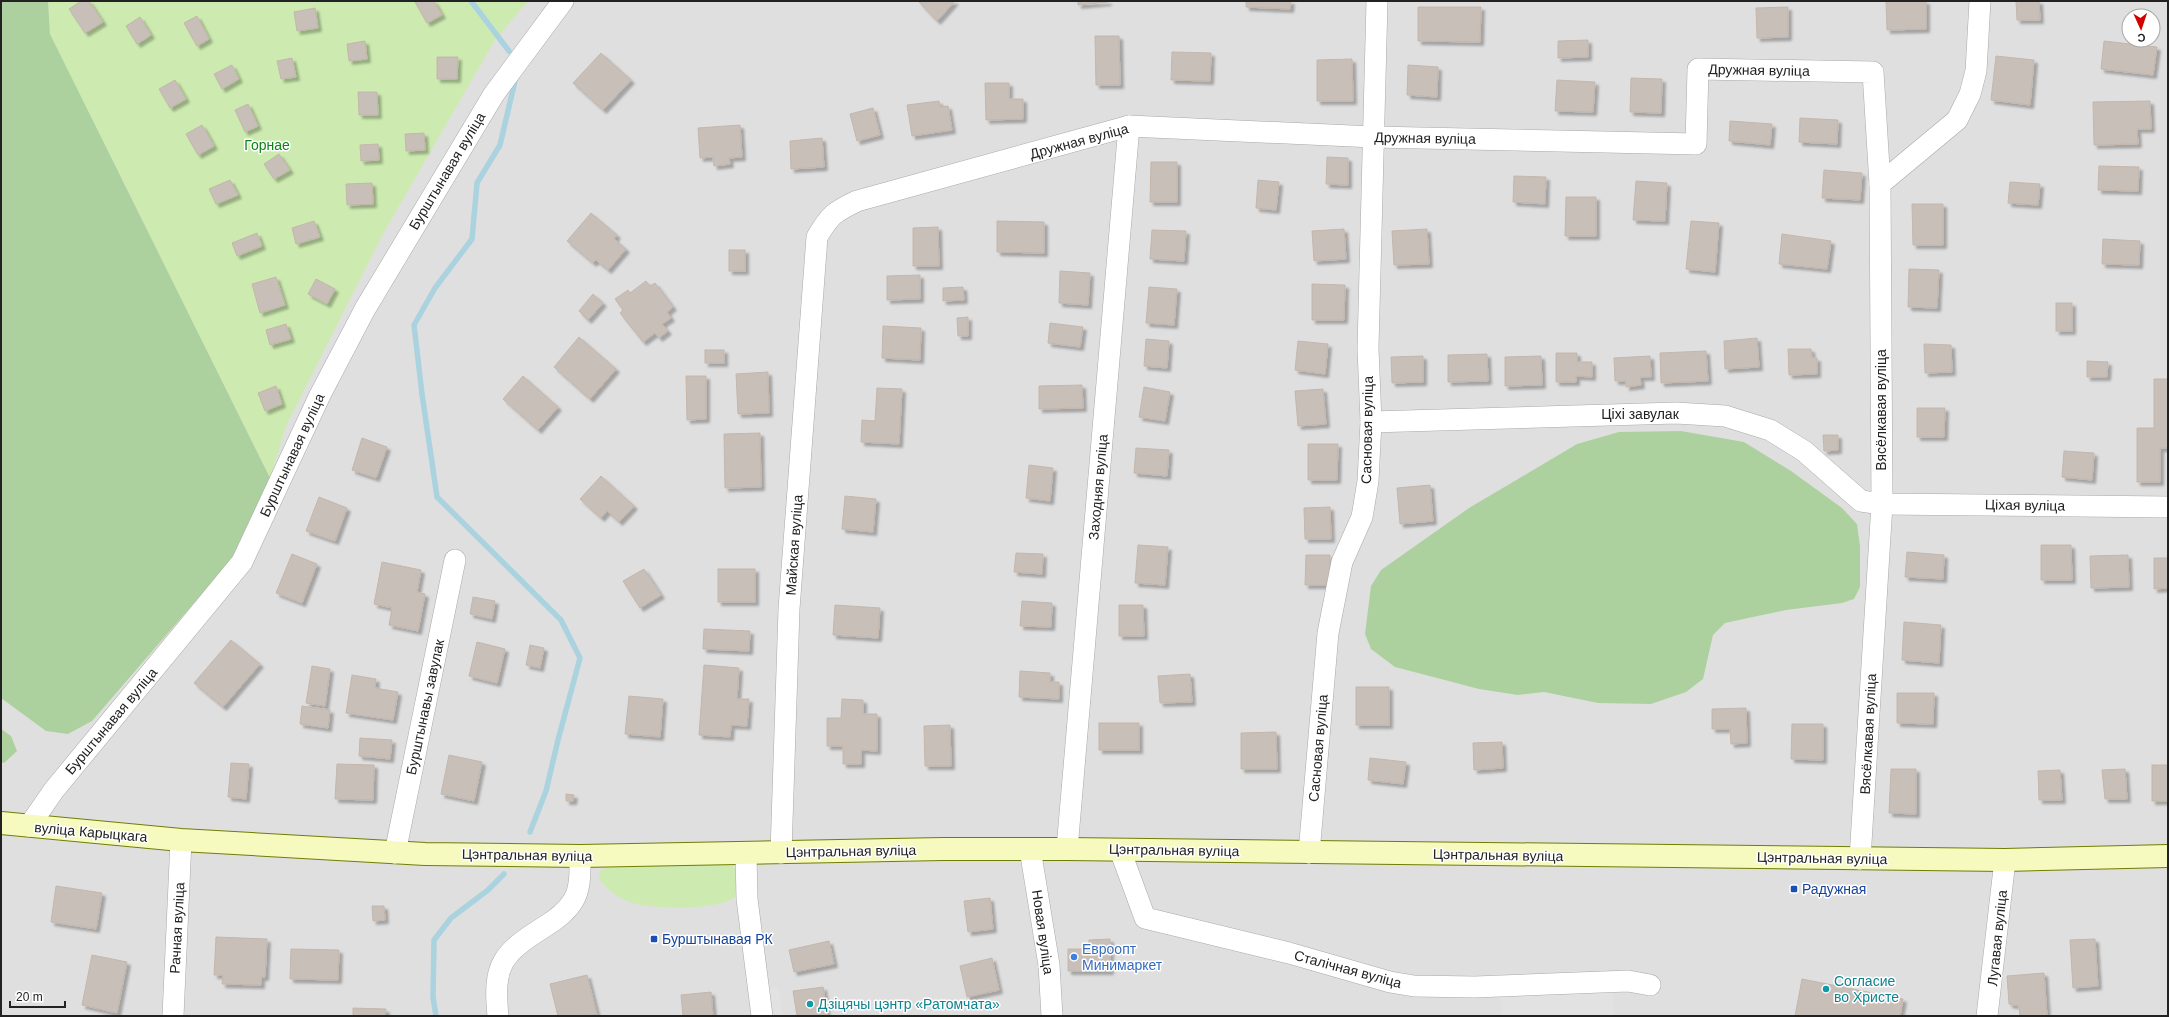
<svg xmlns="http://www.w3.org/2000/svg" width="2169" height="1017" viewBox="0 0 2169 1017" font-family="Helvetica,sans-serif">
  <defs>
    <filter id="shadow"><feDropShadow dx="3.5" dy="3.5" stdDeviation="1" flood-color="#0004"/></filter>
  </defs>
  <rect width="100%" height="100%" fill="#f2efe9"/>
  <path fill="#e0dfdf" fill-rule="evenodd" d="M1,1h2167v1015h-2167zM2129,16h24v24h-24z"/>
  <g fill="#cdebb0">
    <path d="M48,1h480l-33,39 -112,194 -97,192 -16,52 -220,-444z"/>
    <path d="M725,864l7,2 5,5 1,13 -3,13c-17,14 -82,12 -103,6 -12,-4 -24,-12 -32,-23l-1,-8 6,-4 13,-2z"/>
  </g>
  <g fill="#add19e">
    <path d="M1,1h47l2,33 220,444 -39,82 -139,161 -24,13 -22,-3 -45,-33z"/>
    <path d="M1681,431l63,11 47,29 51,37 15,16 3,22v41l-6,12 -12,4 -56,7 -61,13 -12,12 -10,44 -17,13 -35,12 -53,-1 -54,-11 -26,3 -39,-6 -84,-22 -24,-18 -6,-15 6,-48 10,-16 88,-62 108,-64 42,-12z"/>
    <path d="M1,729l10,7 6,15 -13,12 -3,-1z"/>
  </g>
  <g fill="#e2e2e2">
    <path d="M778,987l5,29h-12l-5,-27z"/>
    <path d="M1613,991l1,25h-112l-1,-20z"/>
  </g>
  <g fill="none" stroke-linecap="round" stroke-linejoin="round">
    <g stroke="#aad3df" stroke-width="5.5">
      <path d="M471,1l38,50"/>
      <path d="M515,81l-15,64 -23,38 -5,56 -37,49 -21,37 8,69 15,103 124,123 19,38 -22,82 -12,51 -16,41"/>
      <path d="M436,1016l-3,-19 1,-57 17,-22 37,-28 16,-16"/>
    </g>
  </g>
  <g fill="#c7bfb8" stroke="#c4b6ab" filter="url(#shadow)">
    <path d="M81,1h8l14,21 -18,11 -16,-24z"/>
    <path d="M434,1l8,14 -15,8 -12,-21z"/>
    <path d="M918,1h37l-18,20z"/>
    <path d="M1078,1h30v1l-30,3z"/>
    <path d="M1246,1h45l-1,8 -44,-2z"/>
    <path d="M1886,1h40v28l-39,1z"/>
    <path d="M2016,1h23l1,19h-23z"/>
    <path d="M1418,7h63l-1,35 -62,-1z"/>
    <path d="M1788,7v30l-31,1 -1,-30z"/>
    <path d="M315,8l3,20 -21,3 -3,-19z"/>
    <path d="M197,16l12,23 -12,7 -13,-23z"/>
    <path d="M140,17l11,18 -14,9 -11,-18z"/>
    <path d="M1095,36h24l1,49h-24z"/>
    <path d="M1588,40v17l-30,1v-17z"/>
    <path d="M365,41l2,18 -18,2 -2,-17z"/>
    <path d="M2104,41l53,6 -4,28 -52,-6z"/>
    <path d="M1172,52l39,1 -1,28 -39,-1z"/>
    <path d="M601,53l30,27 -28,30 -30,-27z"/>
    <path d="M1996,56l38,4 -4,45 -39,-5z"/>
    <path d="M437,57h21l-1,22h-20z"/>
    <path d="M292,58l4,19 -15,2 -4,-18z"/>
    <path d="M1352,59l1,42h-36v-41z"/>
    <path d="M232,65l7,14 -17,10 -8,-15z"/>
    <path d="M1408,65l30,2 -1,30 -30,-2z"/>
    <path d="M1631,78l31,1 -1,34 -31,-1z"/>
    <path d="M175,80l11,19 -16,9 -11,-19z"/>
    <path d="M1557,80l38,2 -2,30 -38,-1z"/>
    <path d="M985,83h24v16h14v20l-37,1z"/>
    <path d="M358,92h19l1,23h-19z"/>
    <path d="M939,101l1,6 8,-1 4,24 -40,6 -5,-31z"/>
    <path d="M2150,101l1,28h-14l1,15 -44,1 -1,-43z"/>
    <path d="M248,104l10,22 -13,6 -10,-22z"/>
    <path d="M873,108l7,27 -23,6 -7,-27z"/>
    <path d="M1800,118l38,2 -1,24 -38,-2z"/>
    <path d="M1730,121l42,3 -2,21 -41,-4z"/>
    <path d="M202,125l12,21 -16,9 -12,-21z"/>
    <path d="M740,125l2,32 -13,1 1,6 -16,2 -1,-9 -13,1 -2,-30z"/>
    <path d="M424,133l1,17 -19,1 -1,-17z"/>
    <path d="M822,138l2,29 -33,2 -1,-28z"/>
    <path d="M378,144l1,16 -18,1 -1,-16z"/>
    <path d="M279,154l11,16 -16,9 -10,-15z"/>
    <path d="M1327,157l21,1v27l-22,-1z"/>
    <path d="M1151,162h26v40h-27z"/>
    <path d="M2099,166l40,1 -1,24 -40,-1z"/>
    <path d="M1824,170l38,3 -2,27 -38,-2z"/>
    <path d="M1514,176l32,1 -1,27 -32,-2z"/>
    <path d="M230,180l8,15 -22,9 -7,-15z"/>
    <path d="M1258,180l21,2 -3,28 -20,-2z"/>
    <path d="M1636,181l31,2 -2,38 -32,-1z"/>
    <path d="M2010,182l30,2 -2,21 -30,-2z"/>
    <path d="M372,183l1,21 -26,1 -1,-21z"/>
    <path d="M1566,197h30v39h-31z"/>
    <path d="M1912,204h31v41h-30z"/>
    <path d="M591,213l26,22 -3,4 12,10 -18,21 -12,-10 -3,3 -26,-22z"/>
    <path d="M314,221l6,16 -24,7 -4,-16z"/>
    <path d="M997,221l47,1v31l-47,-1z"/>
    <path d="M1691,221l28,2 -4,49 -29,-3z"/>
    <path d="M938,227l1,39h-26v-38z"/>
    <path d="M1344,229l2,30 -32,2 -2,-30z"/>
    <path d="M1427,229l2,35 -35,1 -2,-34z"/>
    <path d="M1152,230l34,1 -2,30 -34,-2z"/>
    <path d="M257,233l5,13 -25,10 -5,-13z"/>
    <path d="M1782,234l49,7 -4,28 -48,-5z"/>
    <path d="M2103,239l37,2 -1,24 -37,-1z"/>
    <rect x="729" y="250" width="16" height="21"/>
    <path d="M1909,269l30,1 -2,38 -29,-1z"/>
    <path d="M1060,271l30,2 -2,32 -29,-2z"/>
    <path d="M920,275v24l-33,1v-24z"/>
    <path d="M276,277l9,28 -25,8 -8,-29z"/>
    <path d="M316,279l19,10 -8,15 -19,-10z"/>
    <path d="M646,281l4,5 5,-3 18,24 -6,5 4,6 -9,6 6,7 -9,7 -4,-5 -12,9 -23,-29 3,-3 -8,-11 13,-9 2,3z"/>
    <path d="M1312,284l33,1 -1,35h-32z"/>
    <path d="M963,287l1,13 -21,1v-13z"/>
    <path d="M1149,287l28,2 -3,36 -28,-2z"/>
    <path d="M593,294l10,9 -15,17 -9,-9z"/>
    <rect x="2056" y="303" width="16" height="28"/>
    <path d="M968,317v19h-10l-1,-18z"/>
    <path d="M1050,323l33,4 -3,20 -32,-4z"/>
    <path d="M286,324l5,15 -21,6 -4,-15z"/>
    <path d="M883,326l38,2 -1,32 -38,-2z"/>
    <path d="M579,337l37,32 -26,30 -36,-32z"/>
    <path d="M1757,338l2,29 -34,2 -1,-28z"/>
    <path d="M1146,339l23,2 -2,27 -23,-2z"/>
    <path d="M1298,341l30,3 -3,30 -30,-4z"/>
    <path d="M1924,344l27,1 1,27 -27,1z"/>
    <path d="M1788,349h23l1,9h5v16l-28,1z"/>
    <rect x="705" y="350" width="19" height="13"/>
    <path d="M1706,351l2,30 -47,2 -1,-30z"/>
    <path d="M1556,353h21v9h15v15l-16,-1v6h-20z"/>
    <path d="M1487,354l1,27 -40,1v-27z"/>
    <path d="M1423,356v26l-31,1 -1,-26z"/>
    <path d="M1541,356l1,29 -37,1v-29z"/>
    <path d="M1650,356l1,21h-11l1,8 -15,2v-6h-11l-1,-23z"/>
    <path d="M2087,361l21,1 -1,15h-20z"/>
    <path d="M768,372l1,41 -31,1 -2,-40z"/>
    <path d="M523,376l35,31 -20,23 -35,-31z"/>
    <path d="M686,376h20v43l-19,1z"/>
    <path d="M2154,379h14v69h-8v34h-23v-54h17z"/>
    <path d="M1082,385l1,23 -44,1v-23z"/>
    <path d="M276,386l6,18 -17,7 -7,-18z"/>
    <path d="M1144,387l26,5 -5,29 -26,-4z"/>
    <path d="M877,388l25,1 -3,55 -38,-2 1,-22 13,1z"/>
    <path d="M1323,389l3,35 -28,2 -3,-35z"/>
    <path d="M1917,408h28l-1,29h-27z"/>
    <path d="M760,433l1,54 -36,1 -1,-54z"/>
    <path d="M1823,435h15v15l-14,1z"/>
    <path d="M362,438l25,9 -11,31 -24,-8z"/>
    <path d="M1308,444h30l-1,36h-29z"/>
    <path d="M1136,448l33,2 -2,26 -33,-3z"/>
    <path d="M2064,451l30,2 -2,27 -30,-3z"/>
    <path d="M1029,465l24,3 -3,33 -24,-3z"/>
    <path d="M601,476l33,30 -15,16 -12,-11 -6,7 -21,-19z"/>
    <path d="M1430,485l3,36 -33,3 -3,-36z"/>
    <path d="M845,496l31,3 -3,33 -31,-3z"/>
    <path d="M319,497l28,11 -12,33 -29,-10z"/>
    <path d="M1330,507l1,32h-26l-1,-31z"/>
    <path d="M1138,545l30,2 -3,38 -30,-2z"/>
    <path d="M2041,545h30l1,35h-31z"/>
    <path d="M1907,552l37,3 -1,24 -38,-2z"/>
    <path d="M1016,553l27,1 -1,20 -28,-2z"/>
    <path d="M292,554l25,10 -15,39 -26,-10z"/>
    <path d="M1306,555h24l-1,30h-24z"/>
    <path d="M2128,555l1,32 -38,1 -1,-32z"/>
    <path d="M2154,558h14v30l-14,1z"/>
    <path d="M382,562l39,8 -4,22 8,2 -7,37 -29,-6 3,-17 -18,-4z"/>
    <path d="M644,569l17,26 -21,13 -17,-27z"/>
    <rect x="718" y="569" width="37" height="33"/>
    <path d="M473,597l22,4 -3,18 -22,-5z"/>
    <path d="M1022,601l30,2 -1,24 -31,-1z"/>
    <path d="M835,605l45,3 -2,30 -45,-3z"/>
    <path d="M1119,605h24l1,31h-25z"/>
    <path d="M1904,622l37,3 -2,38 -37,-3z"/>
    <path d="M704,629l46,2 -1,20 -46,-2z"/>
    <path d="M231,640l29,24 -37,43 -29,-24z"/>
    <path d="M477,642l28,7 -8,34 -28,-7z"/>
    <path d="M530,645l14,3 -4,20 -14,-3z"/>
    <path d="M704,665l35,3 -2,31h12l-2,27 -16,-1 -1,12 -31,-2z"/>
    <path d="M312,666l18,3 -5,37 -19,-3z"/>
    <path d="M1020,671l30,2v9h9v17l-40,-2z"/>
    <path d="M1190,674l2,28 -32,1 -2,-27z"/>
    <path d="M352,675l24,4 -1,9 23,4 -5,28 -47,-7z"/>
    <rect x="1356" y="687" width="33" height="38"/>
    <path d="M1897,693h37l-1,31 -36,-1z"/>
    <path d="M629,696l34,3 -3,38 -35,-3z"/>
    <path d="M842,699l21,1v14h14v37l-16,-1v14h-18v-18h-16v-28h14z"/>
    <path d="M302,706l28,4 -2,18 -28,-4z"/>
    <path d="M1746,708l1,35 -16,1 -1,-15h-18v-20z"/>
    <rect x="1099" y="723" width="40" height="27"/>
    <path d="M1792,724h31v36l-32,-1z"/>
    <path d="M950,725l1,41h-26l-1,-40z"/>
    <path d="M1276,732l1,37h-36v-36z"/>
    <path d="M360,738l32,2 -2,19 -31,-3z"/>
    <path d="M1502,742l1,26 -29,2 -1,-27z"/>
    <path d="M449,755l33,7 -8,39 -33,-7z"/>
    <path d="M1370,758l36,4 -3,22 -35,-4z"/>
    <path d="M231,763l18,1 -3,35 -18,-2z"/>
    <path d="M337,764l37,1 -1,35 -38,-1z"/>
    <rect x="2152" y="765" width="16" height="36"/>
    <path d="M1891,769h25v45l-27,-1z"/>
    <path d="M2125,769l2,30h-22l-3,-29z"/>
    <path d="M2060,770l2,30h-23l-1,-29z"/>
    <path d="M566,794l8,1 -1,6h-7z"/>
    <path d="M56,886l46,7 -6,36 -45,-7z"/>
    <path d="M990,898l3,31 -25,3 -4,-31z"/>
    <path d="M372,906h12l1,14 -12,1z"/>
    <path d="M216,937l51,2 -2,38h-4v8l-39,-1 1,-9h-9z"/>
    <path d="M1110,939v32h-42v-22h20l1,-9z"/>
    <path d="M2095,939l3,47 -25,2 -3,-48z"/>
    <path d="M829,941l5,23 -40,8 -5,-22z"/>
    <path d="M291,949l48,1 -1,30 -48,-1z"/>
    <path d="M92,955l35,7 -10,51 -35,-8z"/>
    <path d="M992,958l7,32 -32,7 -7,-31z"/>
    <path d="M2044,973l3,43h-27l-1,-10 -10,-2 -2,-28z"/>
    <path d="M587,975l10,40 -39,1 -8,-32z"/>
    <path d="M1802,979l101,20 -3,17h-105z"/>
    <path d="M823,987l4,29h-30l-4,-25z"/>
    <path d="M711,992l2,24h-30l-2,-21z"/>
    <path d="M353,1008l33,1 -1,7h-32z"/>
  </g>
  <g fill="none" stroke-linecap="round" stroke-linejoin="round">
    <defs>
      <g id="street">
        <path d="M1371,422l305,-9 49,3 45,14 34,21 57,50 21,3 286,3"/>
        <path d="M29,826l25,-36 188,-228 78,-167 45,-86 129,-215 69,-93"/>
        <path d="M1030,849l19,116 3,51"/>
        <path d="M1067,849l62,-723"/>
        <path d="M1120,850l25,68 144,35 101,29 24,4 61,1 153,-6 22,4"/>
        <path d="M395,853l60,-293"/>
        <path d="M781,853l8,-244 28,-372c13,-22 17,-25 40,-36l272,-75 245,11 322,7 2,-75 175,3 7,112"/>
        <path d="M1309,853l19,-220 14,-71 20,-45 6,-36 3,-59 -3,-74 9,-347"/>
        <path d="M746,854l1,45 15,117"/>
        <path d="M1860,859l22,-355 -2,-320 77,-64 13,-26 6,-23 4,-70"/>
        <path d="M173,1016l8,-176"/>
        <path d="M498,1016c-5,-51 3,-62 46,-89 10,-6 23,-16 29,-26 8,-12 7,-31 7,-45"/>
        <path d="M1987,1016l18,-156"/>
      </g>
      <path id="secondary" d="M1,823l180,17 244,14 155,2 363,-7h124l938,11 163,-4"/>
    </defs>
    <use href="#street" stroke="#a9a9a9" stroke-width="22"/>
    <use href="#secondary" stroke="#707d05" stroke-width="24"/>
    <use href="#street" stroke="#fff" stroke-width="21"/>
    <use href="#secondary" stroke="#f7fabf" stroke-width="22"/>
  </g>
  <g fill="#1a4fb4" stroke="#fff" stroke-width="1.5">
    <rect x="1790" y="885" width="8" height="8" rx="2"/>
    <rect x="650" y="935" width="8" height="8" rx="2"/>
  </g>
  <circle fill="#3f7fe0" stroke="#fff" stroke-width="1.5" cx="1074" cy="957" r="4"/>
  <g fill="#0f9aa8" stroke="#fff" stroke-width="1.5">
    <circle cx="1826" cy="989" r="4"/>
    <circle cx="810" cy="1004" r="4"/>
  </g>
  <g text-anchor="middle" stroke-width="3" stroke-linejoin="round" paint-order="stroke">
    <g font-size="14" fill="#222" stroke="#fff">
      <text transform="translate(1759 70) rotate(1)" y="5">Дружная вуліца</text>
      <text transform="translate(1425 138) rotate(1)" y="5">Дружная вуліца</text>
      <text transform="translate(1079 141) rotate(-15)" y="5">Дружная вуліца</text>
      <text transform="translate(447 171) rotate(-59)" y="5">Бурштынавая вуліца</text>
      <text transform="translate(1881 410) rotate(-90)" y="5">Вясёлкавая вуліца</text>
      <text x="1640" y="419">Ціхі завулак</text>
      <text transform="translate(1367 430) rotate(-89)" y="5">Сасновая вуліца</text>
      <text transform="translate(292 455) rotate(-65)" y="5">Бурштынавая вуліца</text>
      <text transform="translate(1098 487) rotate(-85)" y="5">Заходняя вуліца</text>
      <text transform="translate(2025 505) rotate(1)" y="5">Ціхая вуліца</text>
      <text transform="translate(794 545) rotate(-86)" y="5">Майская вуліца</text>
      <text transform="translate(425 707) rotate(-78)" y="5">Бурштынавы завулак</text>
      <text transform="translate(111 721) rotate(-50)" y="5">Бурштынавая вуліца</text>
      <text transform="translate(1868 734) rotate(-87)" y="5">Вясёлкавая вуліца</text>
      <text transform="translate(1318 748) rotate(-85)" y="5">Сасновая вуліца</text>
      <text transform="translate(91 832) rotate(5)" y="5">вуліца Карыцкага</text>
      <text transform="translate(1174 850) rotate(1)" y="5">Цэнтральная вуліца</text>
      <text transform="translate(851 851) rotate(-1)" y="5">Цэнтральная вуліца</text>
      <text transform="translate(527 855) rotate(1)" y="5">Цэнтральная вуліца</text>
      <text transform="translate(1498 855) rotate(1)" y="5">Цэнтральная вуліца</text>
      <text transform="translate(1822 858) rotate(1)" y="5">Цэнтральная вуліца</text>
      <text transform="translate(177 928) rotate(-87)" y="5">Рачная вуліца</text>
      <text transform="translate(1043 932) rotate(82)" y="5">Новая вуліца</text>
      <text transform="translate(1997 938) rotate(-84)" y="5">Лугавая вуліца</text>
      <text transform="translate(1348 969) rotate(15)" y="5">Сталічная вуліца</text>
    </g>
    <g font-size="14" fill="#0c8416" stroke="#fff">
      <text x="267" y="150">Горнае</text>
    </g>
    <g font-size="14" fill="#164399" stroke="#fff" text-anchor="start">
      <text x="1802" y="894">Радужная</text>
      <text x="662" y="944">Бурштынавая РК</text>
    </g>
    <g font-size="14" fill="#366cbe" stroke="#fff" text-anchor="start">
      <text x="1082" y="954">Евроопт<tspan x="1082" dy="16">Минимаркет</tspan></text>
    </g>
    <g font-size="14" fill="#0d838f" stroke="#fff" text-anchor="start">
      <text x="1834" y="986">Согласие<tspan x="1834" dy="16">во Христе</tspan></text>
      <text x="818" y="1009">Дзіцячы цэнтр «Ратомчата»</text>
    </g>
  </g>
  <rect width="2169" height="1017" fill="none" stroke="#222222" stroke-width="4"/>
  <g transform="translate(2141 28) rotate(177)"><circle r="19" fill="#ffffff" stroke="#a7a7a7"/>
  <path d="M0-3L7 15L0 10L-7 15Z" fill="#d40000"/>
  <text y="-6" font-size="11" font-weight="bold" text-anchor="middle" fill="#222222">С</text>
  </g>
  <path d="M10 1001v6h55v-6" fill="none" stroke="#222222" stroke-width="2"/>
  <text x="16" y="1001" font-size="12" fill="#222222" stroke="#ffffff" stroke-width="3" paint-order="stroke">20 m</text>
</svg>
